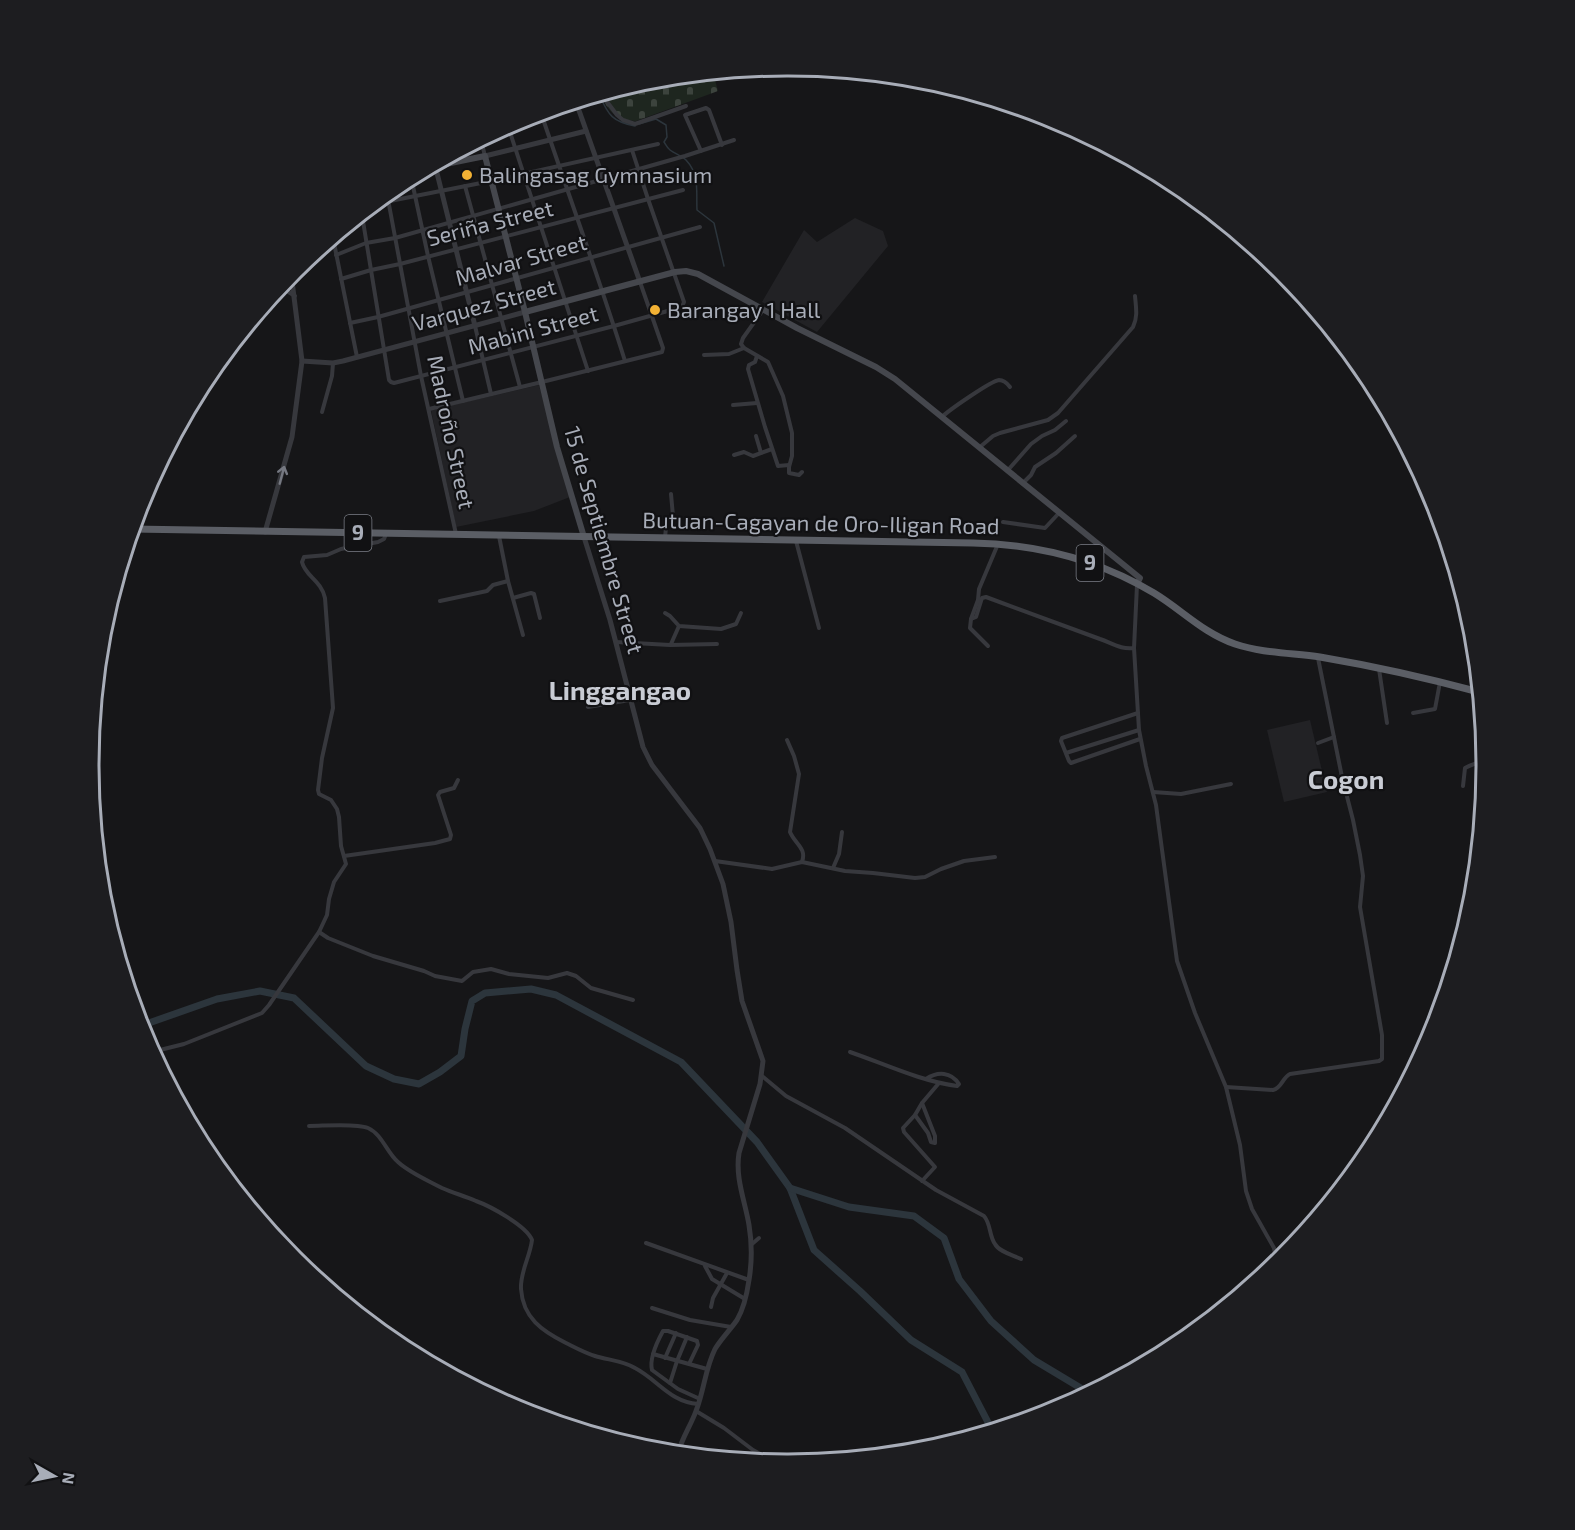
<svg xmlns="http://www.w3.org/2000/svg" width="1575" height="1530" viewBox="0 0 1575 1530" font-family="'Exo 2',sans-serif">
  <defs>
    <pattern id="cemetery-stones" width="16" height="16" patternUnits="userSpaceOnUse" patternTransform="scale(1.5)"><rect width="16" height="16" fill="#1e261f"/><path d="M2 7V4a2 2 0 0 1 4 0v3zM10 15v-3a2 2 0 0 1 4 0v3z" fill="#3c433d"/></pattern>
  </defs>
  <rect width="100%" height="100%" fill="#161618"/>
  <g fill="#222225">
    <path d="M855,218l28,13 5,15 -71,86 -55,-30 42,-72 13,12z"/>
    <path d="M539,385l31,112 -36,14 -78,16 -25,-117z"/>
    <path d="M1310,720l17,72 -43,10 -17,-72z"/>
  </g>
  <path fill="url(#cemetery-stones)" d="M713,73l5,18 -82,30c-18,-1 -30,-9 -34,-27l49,-15z"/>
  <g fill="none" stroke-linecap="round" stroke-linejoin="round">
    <g stroke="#2c353c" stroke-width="1.5">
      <path d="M600,96c8,19 13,26 35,30"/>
      <path d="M639,124l17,-5 10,6 1,12 -3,5c2,3 3,6 6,8 5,4 11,5 16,10 14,15 10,31 11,50l17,13 10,43"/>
    </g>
    <g stroke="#2c353c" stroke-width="7">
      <path d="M139,1025l7,-1 71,-25 43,-8 34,7 72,68 28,13 25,5 21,-12 21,-16 4,-27 7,-28 13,-8 46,-4 25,6 125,67 76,80 33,46 24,62 46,41 51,49 51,32 30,58"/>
      <path d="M790,1188l59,19 65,9 30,22 15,41 32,42 43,39 55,33"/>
    </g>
    <g stroke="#37383d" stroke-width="4">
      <path d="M597,96l5,-1 15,20 6,5 12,4 51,-18"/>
      <path d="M541,113c28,83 58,165 84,248"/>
      <path d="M508,126l80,245"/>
      <path d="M481,140l4,16"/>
      <path d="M701,151l-16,-36 21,-7 3,2 13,35"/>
      <path d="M411,177l17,79 35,145"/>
      <path d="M465,186l55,201"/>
      <path d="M387,194l34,182 35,158"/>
      <path d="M375,204l116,-23 167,-37"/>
      <path d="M362,215l27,165 2,2 3,1 220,-57 68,-19 2,-5 -36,-103 -16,-49"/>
      <path d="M333,238l24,119"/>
      <path d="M336,255l30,-12 29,-5 290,-82 49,-16"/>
      <path d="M341,279l30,-9 29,-6 283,-74"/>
      <path d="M280,287l15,9"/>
      <path d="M763,310l-20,28 -2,6 3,4 24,14 15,34 9,37v23l-3,11v6l10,2 3,-3"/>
      <path d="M350,323l28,-6 322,-90"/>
      <path d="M475,326l16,68"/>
      <path d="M704,355l25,-1 15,-6"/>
      <path d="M757,356l-2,6 -6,3 -1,4 17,58 13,39 11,-1"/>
      <path d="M733,405l24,-2"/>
      <path d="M429,409l113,-27 120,-30 1,-4 -23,-66"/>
      <path d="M322,412l10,-36 1,-13"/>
      <path d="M942,417c7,-7 49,-36 57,-37 5,0 8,3 11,7"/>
      <path d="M756,436l5,17"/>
      <path d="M980,447l13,-11 7,-3 48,-13 10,-7 75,-86c5,-10 3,-20 2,-31"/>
      <path d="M734,455l10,-3 9,4 19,-7"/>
      <path d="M1008,470l23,-26 11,-8 13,-6 11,-9"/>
      <path d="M1023,483l8,-8 4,-8 21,-14 19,-17"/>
      <path d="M1003,522l42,6 14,-15"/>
      <path d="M499,536l9,45 15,54"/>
      <path d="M665,538l1,-11 7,-11 -2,-22"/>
      <path d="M796,541l23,87"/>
      <path d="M1137,585l-3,63 5,82 7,36 10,39 21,156 18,52 31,74 14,58 6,46 6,18 22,39 3,15"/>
      <path d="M513,598l18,-5 3,1 6,24"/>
      <path d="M440,601l47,-10 6,-6 15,-4"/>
      <path d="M665,613l5,3 9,10 42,3 15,-5 5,-11"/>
      <path d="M971,619l5,-2 6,-19 4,-1 114,42c12,4 21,11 34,9"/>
      <path d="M616,642l54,3 47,-1"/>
      <path d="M671,644l8,-18"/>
      <path d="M988,646l-18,-18 1,-9 7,-19 1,-11 19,-45"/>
      <path d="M1379,669l8,54"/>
      <path d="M588,707l42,-7"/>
      <path d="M1138,713l-76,25 -1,3 8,20 2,2 69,-24"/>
      <path d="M1413,713l22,-4 5,-27"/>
      <path d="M787,740l7,16 5,18 -9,58c5,12 17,16 12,30"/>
      <path d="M1318,743l16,-6"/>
      <path d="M1066,753l73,-23"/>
      <path d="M1328,781l14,-4"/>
      <path d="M1463,786l2,-18c14,-8 16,-1 20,-21"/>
      <path d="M1153,792l28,2 50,-10"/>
      <path d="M344,856l91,-13 15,-4 1,-4 -13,-40 2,-3 14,-4 4,-8"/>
      <path d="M715,861l57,8 30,-7 43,9 28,2 42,5 10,-1 16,-8 23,-8 31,-4"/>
      <path d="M833,868l6,-14 3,-22"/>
      <path d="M319,932l9,6 45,18 51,15 11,5 27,5 11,-9 18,-3 18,5 39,4 19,-5 9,3 15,12 42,12"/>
      <path d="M152,1052l32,-8 78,-31 7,-8 50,-73 8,-17 2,-16 5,-17 12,-18 -5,-18 -2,-29 -2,-8 -6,-9 -12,-6 -1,-4 4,-32 11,-50 -8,-110c-4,-18 -20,-22 -23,-36l2,-5 23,-2 14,-6 37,-7 6,-3 2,-5"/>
      <path d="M850,1052c35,12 70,29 107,34l2,-2c-8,-12 -21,-13 -33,-5"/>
      <path d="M762,1076l24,20 59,32 91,62 48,26c7,8 5,20 11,28 4,8 18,11 26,15"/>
      <path d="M1226,1087l47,3c9,-2 9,-12 17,-16l89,-13 3,-2v-24l-22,-128 3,-31 -3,-21 -7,-35 -11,-43 -24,-119"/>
      <path d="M915,1115l13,18 3,9 4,1v-7l-13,-33"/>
      <path d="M309,1126c15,0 47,-3 59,2 14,6 19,25 30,34 12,11 29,18 44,26 11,5 23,8 34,13 14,5 51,25 56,39 -2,17 -12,32 -11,49 2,29 21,42 45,54 10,5 19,10 29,13 13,4 29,5 40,12 23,12 35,34 63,36"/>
      <path d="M922,1181l13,-14 -31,-35 -1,-4 12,-13 7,-12 17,-20"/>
      <path d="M646,1243l103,37"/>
      <path d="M752,1244l7,-6"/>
      <path d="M705,1266l7,13 33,20"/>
      <path d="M711,1307l2,-9 14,-25"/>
      <path d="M652,1308l38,12 41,7"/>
      <path d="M653,1354l54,15"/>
      <path d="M665,1358l11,-25"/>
      <path d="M689,1364l9,-19 -1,-4 -29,-10h-5c-6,11 -14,27 -11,39l26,19 22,10"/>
      <path d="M670,1383l7,-22 10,-24"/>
      <path d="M696,1411l28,17 29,22 13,7 27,6"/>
    </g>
    <g stroke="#37383d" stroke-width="5">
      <path d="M576,102l64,180"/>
      <path d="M485,156l101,-25"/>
      <path d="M435,165l40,161"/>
      <path d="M302,361l31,2 10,-2 182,-49"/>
      <path d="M265,532l27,-95 10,-76 -11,-88"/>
      <path d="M584,537l26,83 33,127 9,18 48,63 10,21 13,35 8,38 6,48 5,31 21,60 -3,23 -21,69c-4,25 6,48 10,72 3,18 3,37 0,55 -2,14 -5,28 -12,40 -7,10 -16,19 -22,29 -10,20 -11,42 -19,62 -5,14 -14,27 -18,42"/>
    </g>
    <g stroke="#45474d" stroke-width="6">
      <path d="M431,167l54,-11 40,156 32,135 27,90"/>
      <path d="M525,312l150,-40 11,-1 12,3 99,54 79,39 19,12 245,199 -3,6"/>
    </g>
    <path stroke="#5b5e65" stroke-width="7" d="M132,529l841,14c64,1 126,17 181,50 28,17 49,40 81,51 27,9 56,9 85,13 53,9 107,21 159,35"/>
  </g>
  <defs><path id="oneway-shaft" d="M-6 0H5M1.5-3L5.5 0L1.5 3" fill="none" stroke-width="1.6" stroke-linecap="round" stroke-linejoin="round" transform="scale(1.5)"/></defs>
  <use stroke="#757881" href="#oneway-shaft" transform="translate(282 475) rotate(-75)"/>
  <g fill="#f2b134" stroke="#111113" stroke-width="2">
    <circle cx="467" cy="175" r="6"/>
    <circle cx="655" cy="310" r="6"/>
  </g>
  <g text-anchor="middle" stroke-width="4.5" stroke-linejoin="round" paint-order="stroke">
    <g fill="#111113" stroke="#7b7e86" stroke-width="1.5">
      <rect x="344.5" y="515" width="27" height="36" rx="4.5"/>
      <rect x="1076.5" y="545" width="27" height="36" rx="4.5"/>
    </g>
    <g font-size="21" font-weight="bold" fill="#a8adb8">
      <text x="358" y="540">9</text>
      <text x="1090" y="570">9</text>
    </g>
    <g font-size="22" fill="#a8adb8" stroke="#111113" text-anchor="start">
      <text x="479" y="183">Balingasag Gymnasium</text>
      <text x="667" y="318">Barangay 1 Hall</text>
    </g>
    <g font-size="22" fill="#a8adb8" stroke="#111113">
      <text transform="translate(490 223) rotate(-14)" y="8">Seriña Street</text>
      <text transform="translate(521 260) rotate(-16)" y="8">Malvar Street</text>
      <text transform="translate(484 305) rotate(-15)" y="8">Varquez Street</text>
      <text transform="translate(533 330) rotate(-15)" y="8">Mabini Street</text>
      <text transform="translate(451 432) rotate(78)" y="8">Madroño Street</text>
      <text transform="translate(821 523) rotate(1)" y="8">Butuan-Cagayan de Oro-Iligan Road</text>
      <text transform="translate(604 540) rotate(74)" y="8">15 de Septiembre Street</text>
    </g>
    <g font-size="26" font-weight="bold" fill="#c9ccd4" stroke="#111113">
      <text x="620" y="700">Linggangao</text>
      <text x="1346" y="789">Cogon</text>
    </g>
  </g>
  <path d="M0 0H1575V1530H0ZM787 76H788A688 688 0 0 1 1476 764V766A688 688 0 0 1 788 1454H787A688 688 0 0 1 99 766V764A688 688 0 0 1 787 76Z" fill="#1d1d20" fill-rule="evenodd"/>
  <path fill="none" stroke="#a8adb8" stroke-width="3" d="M787 76H788A688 688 0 0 1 1476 764V766A688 688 0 0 1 788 1454H787A688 688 0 0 1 99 766V764A688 688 0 0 1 787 76Z"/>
  <g transform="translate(54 1476) rotate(99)" stroke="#111113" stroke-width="4.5" paint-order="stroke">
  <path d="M0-4.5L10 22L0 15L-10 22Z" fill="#a8adb8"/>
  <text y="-9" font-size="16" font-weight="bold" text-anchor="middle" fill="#a8adb8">N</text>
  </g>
</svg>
